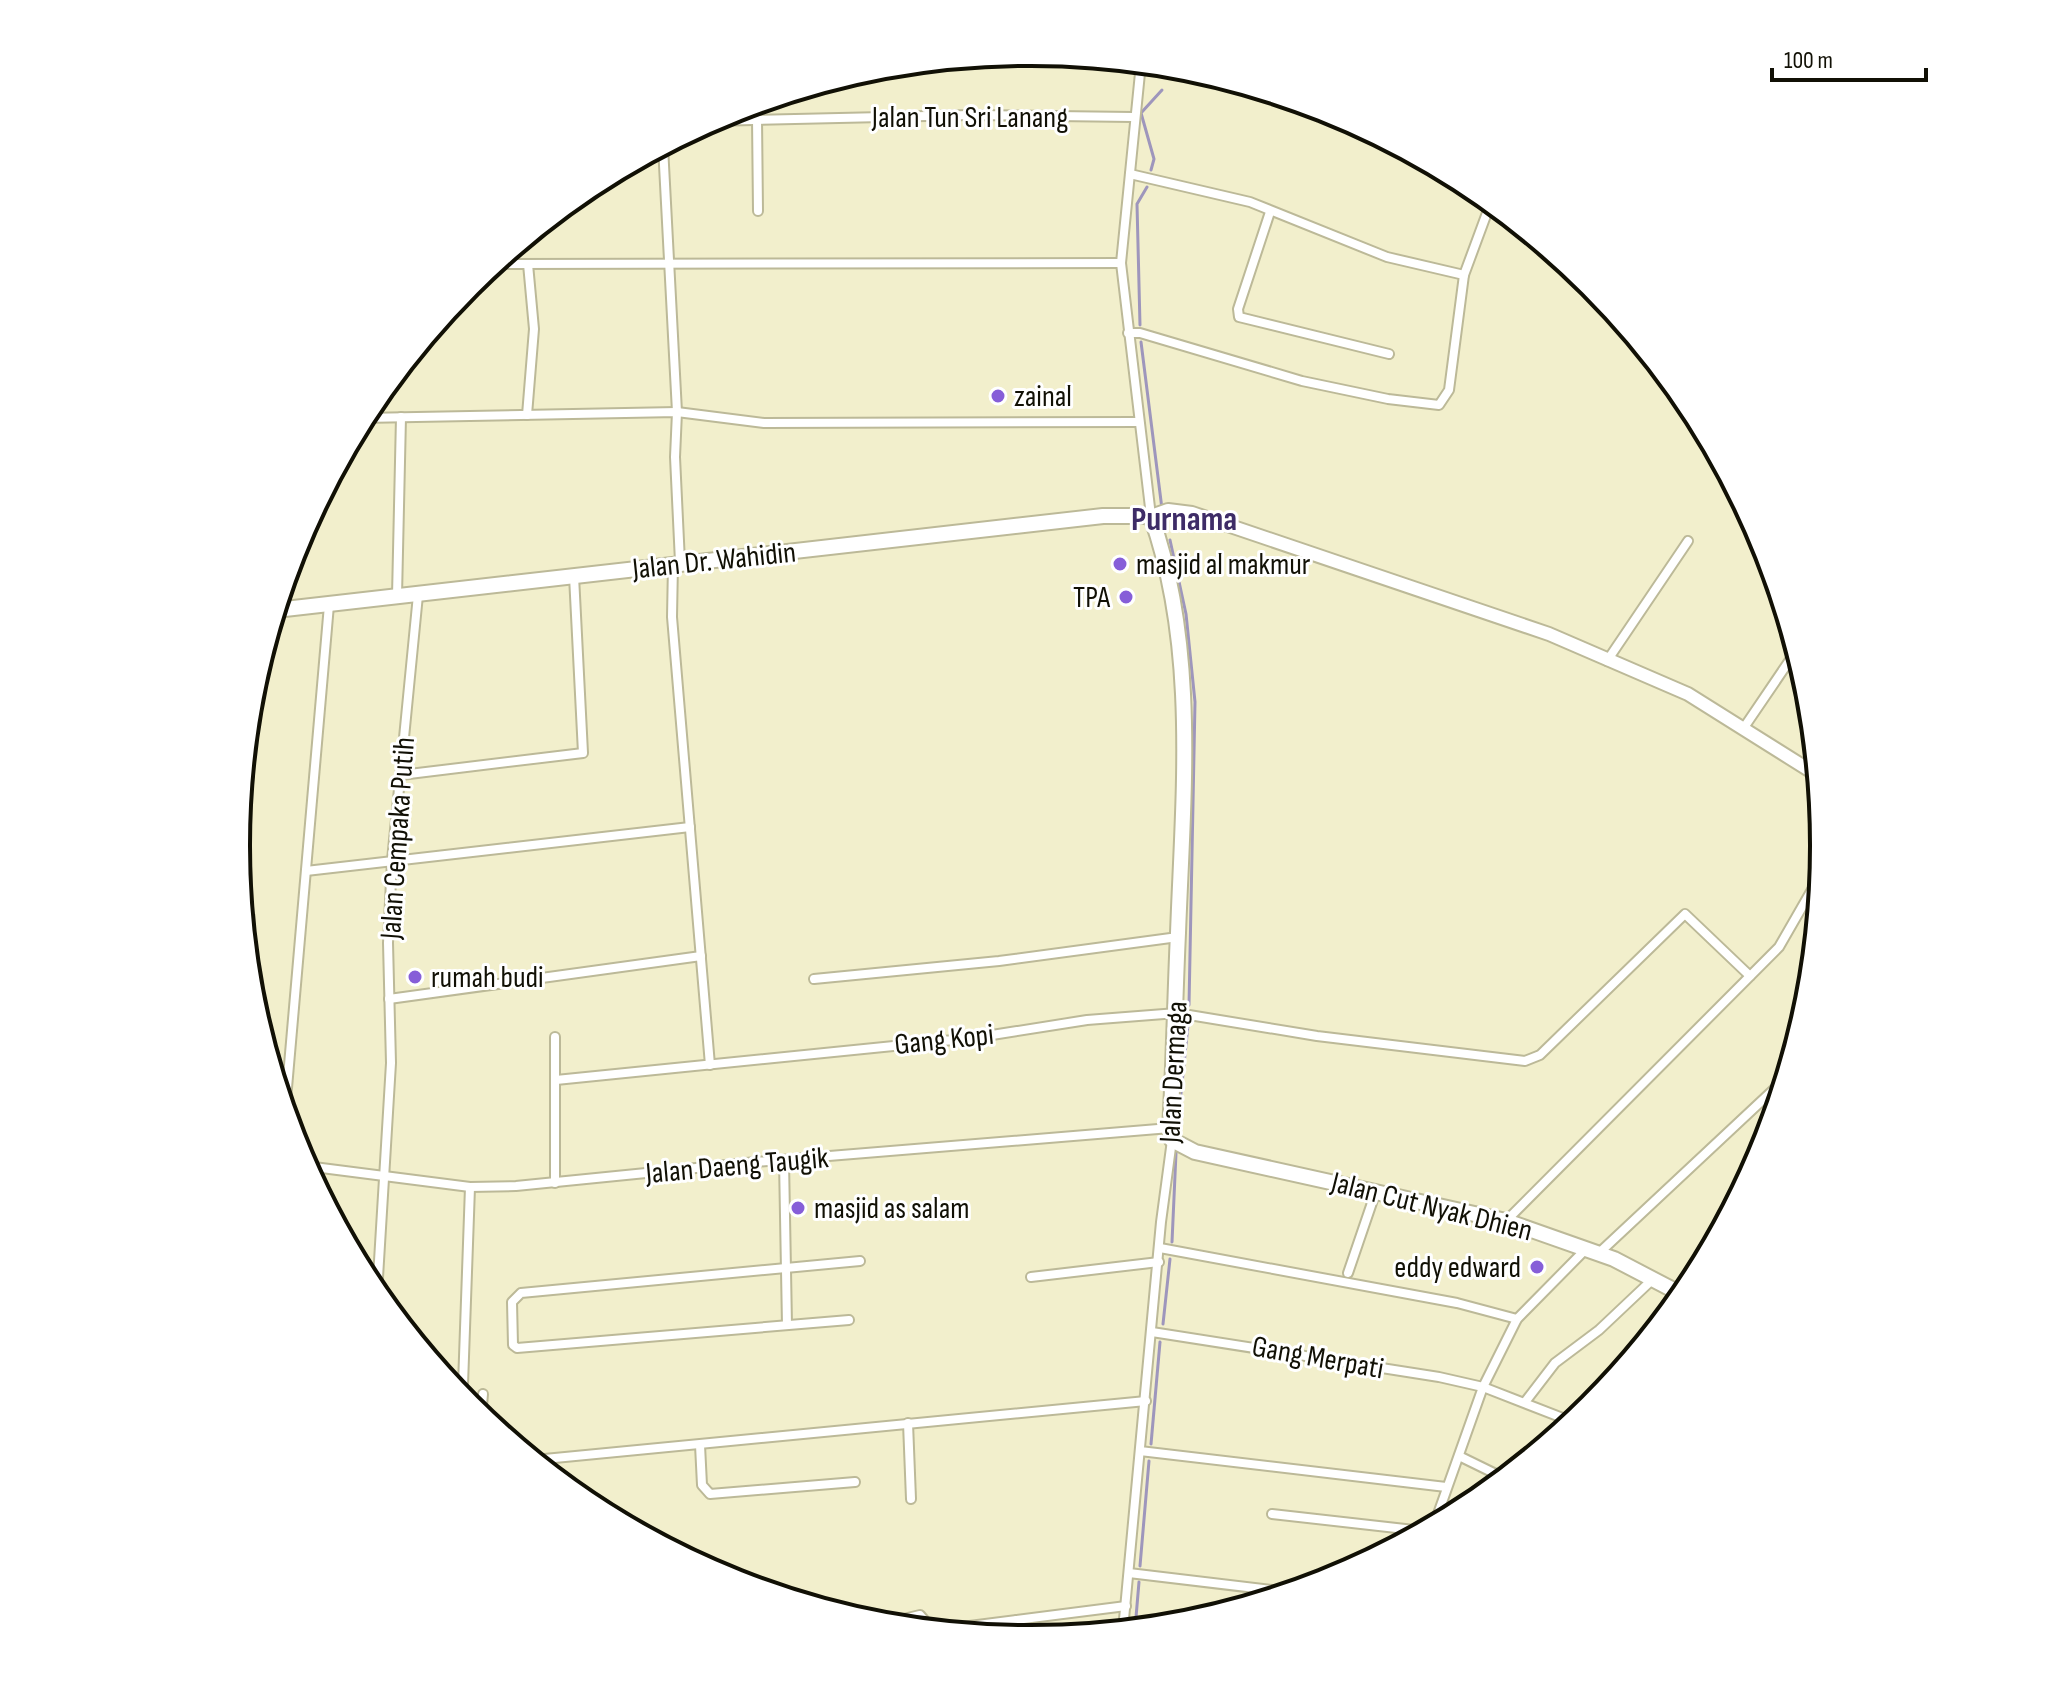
<svg xmlns="http://www.w3.org/2000/svg" width="2060" height="1691" viewBox="0 0 2060 1691" font-family="'Sofia Sans Condensed',sans-serif">
  <rect width="100%" height="100%" fill="#f2efcc"/>
  <g fill="none" stroke-linecap="round" stroke-linejoin="round">
    <g stroke="#9e96bc" stroke-width="3">
      <path d="M1151,170l3,-11 -13,-46 21,-23"/>
      <path d="M1140,325l-3,-121 10,-17"/>
      <path d="M1141,342l21,167"/>
      <path d="M1170,540l16,74 9,88 -6,303"/>
      <path d="M1177,1132l11,-107"/>
      <path d="M1172,1242l4,-89"/>
      <path d="M1163,1324l7,-65"/>
      <path d="M1151,1444l9,-102"/>
      <path d="M1140,1566l9,-105"/>
      <path d="M1135,1629l4,-47"/>
    </g>
    <defs>
      <g id="street">
        <path d="M1141,63l-20,200 30,253"/>
        <path d="M757,119l1,92"/>
        <path d="M711,121l260,-6 162,2"/>
        <path d="M663,146l14,266 -2,45 5,105"/>
        <path d="M1130,174l120,28 137,55 77,18"/>
        <path d="M1270,212l-32,97 1,8 150,37"/>
        <path d="M494,264l627,-1"/>
        <path d="M1128,333h12l162,48 86,18 51,6 10,-15 15,-115 27,-73"/>
        <path d="M527,415l7,-86 -6,-65"/>
        <path d="M363,418l314,-6 87,11 374,-1"/>
        <path d="M673,564l-1,53 38,448"/>
        <path d="M397,596l4,-179"/>
        <path d="M1607,661l81,-120"/>
        <path d="M1743,729l53,-78"/>
        <path d="M401,775l182,-22 -9,-177"/>
        <path d="M306,871l384,-44"/>
        <path d="M814,979l185,-18 179,-24"/>
        <path d="M389,999l312,-43"/>
        <path d="M556,1080l417,-42 114,-18 90,-7 140,23 208,25 15,-6 145,-141 65,62"/>
        <path d="M285,1111l44,-506"/>
        <path d="M784,1161l3,164"/>
        <path d="M306,1166l164,21 46,-1 240,-24 414,-34"/>
        <path d="M555,1183v-146"/>
        <path d="M1506,1221l273,-274 42,-73"/>
        <path d="M1160,1248l297,55 60,16"/>
        <path d="M1599,1253l185,-173"/>
        <path d="M1348,1273l28,-82"/>
        <path d="M1031,1277l128,-15"/>
        <path d="M1679,1292l16,-15"/>
        <path d="M377,1294l14,-231 -3,-120 4,-83 26,-265"/>
        <path d="M849,1320l-332,28 -4,-3 -1,-43 9,-9 339,-32"/>
        <path d="M1152,1332l287,45 44,10 90,35"/>
        <path d="M463,1385l7,-198"/>
        <path d="M1525,1402l30,-39 44,-33 54,-51"/>
        <path d="M481,1417l2,-23"/>
        <path d="M908,1423l3,76"/>
        <path d="M700,1445l2,40 8,9 145,-12"/>
        <path d="M1140,1451l306,36"/>
        <path d="M1459,1456l45,22"/>
        <path d="M534,1460l612,-59"/>
        <path d="M1272,1514l151,17"/>
        <path d="M1434,1525l49,-138 34,-68 69,-70"/>
        <path d="M1129,1573l159,19"/>
        <path d="M1017,1620l1,18"/>
        <path d="M883,1624l37,-9 12,14"/>
        <path d="M938,1630l188,-24"/>
        <path d="M1123,1630l38,-408 11,-82"/>
      </g>
      <path id="secondary" d="M1151,516l17,-6 24,3 357,121 139,60 129,81"/>
      <path id="primary" d="M276,610l827,-94h48c47,132 32,280 27,417 -3,65 -4,130 -8,195l2,12 23,12 311,69 108,38 69,36"/>
    </defs>
    <use href="#street" stroke="#bcb998" stroke-width="12"/>
    <use href="#secondary" stroke="#bcb998" stroke-width="16"/>
    <use href="#primary" stroke="#bcb998" stroke-width="18"/>
    <use href="#street" stroke="#fff" stroke-width="8"/>
    <use href="#secondary" stroke="#fff" stroke-width="12"/>
    <use href="#primary" stroke="#fff" stroke-width="14"/>
  </g>
  <g fill="#865ed8" stroke="#fff" stroke-width="3">
    <circle cx="998" cy="396" r="8"/>
    <circle cx="1120" cy="564" r="8"/>
    <circle cx="1126" cy="597" r="8"/>
    <circle cx="415" cy="977" r="8"/>
    <circle cx="798" cy="1208" r="8"/>
    <circle cx="1537" cy="1267" r="8"/>
  </g>
  <g text-anchor="middle" stroke-width="6" stroke-linejoin="round" paint-order="stroke">
    <g font-size="30" fill="#111005" stroke="#fff">
      <text x="970" y="127">Jalan Tun Sri Lanang</text>
      <text transform="translate(714 560) rotate(-6)" y="10">Jalan Dr. Wahidin</text>
      <text transform="translate(397 838) rotate(-86)" y="10">Jalan Cempaka Putih</text>
      <text transform="translate(944 1039) rotate(-6)" y="10">Gang Kopi</text>
      <text transform="translate(1173 1072) rotate(-87)" y="10">Jalan Dermaga</text>
      <text transform="translate(737 1165) rotate(-5)" y="10">Jalan Daeng Taugik</text>
      <text transform="translate(1432 1206) rotate(14)" y="10">Jalan Cut Nyak Dhien</text>
      <text transform="translate(1318 1357) rotate(10)" y="10">Gang Merpati</text>
    </g>
    <g font-size="30" fill="#111005" stroke="#fff" text-anchor="start">
      <text x="1014" y="406">zainal</text>
      <text x="1136" y="574">masjid al makmur</text>
      <text x="1110" y="607" text-anchor="end">TPA</text>
      <text x="431" y="987">rumah budi</text>
      <text x="814" y="1218">masjid as salam</text>
      <text x="1521" y="1277" text-anchor="end">eddy edward</text>
    </g>
    <g font-size="34" font-weight="bold" fill="#3e2c67" stroke="#fff">
      <text x="1184" y="530">Purnama</text>
    </g>
  </g>
  <path d="M0 0H2060V1691H0ZM1029 66H1031A779 779 0 0 1 1810 845V846A779 779 0 0 1 1031 1625H1029A779 779 0 0 1 250 846V845A779 779 0 0 1 1029 66Z" fill="#fff" fill-rule="evenodd"/>
  <path fill="none" stroke="#111005" stroke-width="4" d="M1029 66H1031A779 779 0 0 1 1810 845V846A779 779 0 0 1 1031 1625H1029A779 779 0 0 1 250 846V845A779 779 0 0 1 1029 66Z"/>
  <path d="M1772 68v12h154v-12" fill="none" stroke="#111005" stroke-width="4"/>
  <text x="1784" y="68" font-size="24" fill="#111005" stroke="#ffffff" stroke-width="6" paint-order="stroke">100 m</text>
</svg>
